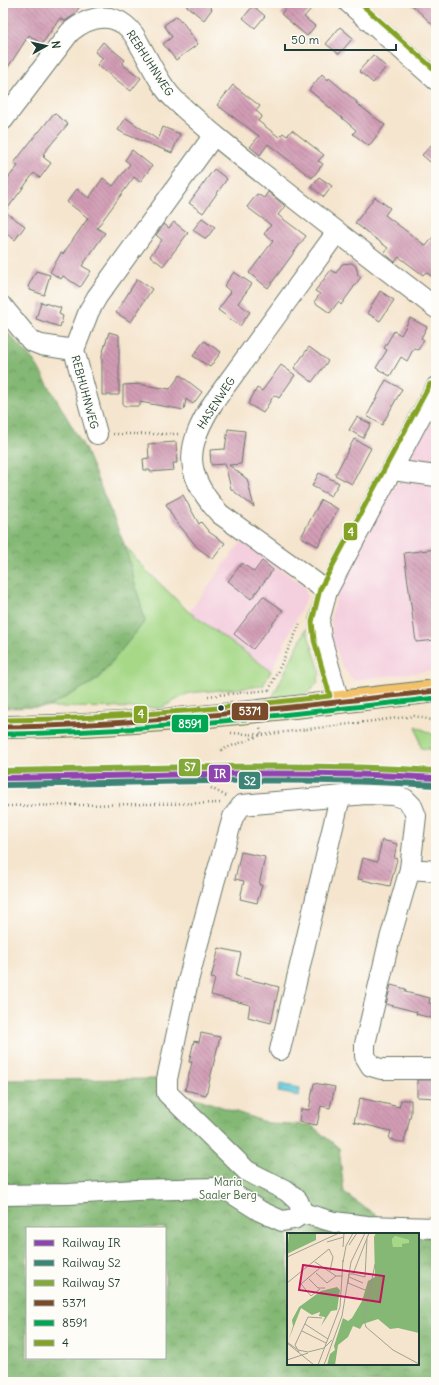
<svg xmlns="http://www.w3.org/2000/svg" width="439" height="1385" viewBox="0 0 439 1385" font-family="Delius,sans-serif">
  <defs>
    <pattern id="forest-crowns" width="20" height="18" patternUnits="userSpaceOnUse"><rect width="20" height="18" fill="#84b874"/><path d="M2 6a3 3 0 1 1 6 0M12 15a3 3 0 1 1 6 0" fill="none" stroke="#6b9760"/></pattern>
    <pattern id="water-ripples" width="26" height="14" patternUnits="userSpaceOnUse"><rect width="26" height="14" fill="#5ec6da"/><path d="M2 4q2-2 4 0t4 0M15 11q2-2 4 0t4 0" fill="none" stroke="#4da2b2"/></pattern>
    <pattern id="building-back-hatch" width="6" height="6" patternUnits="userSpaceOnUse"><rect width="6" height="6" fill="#d29db5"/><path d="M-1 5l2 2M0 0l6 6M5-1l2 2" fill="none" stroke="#aa8194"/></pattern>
  </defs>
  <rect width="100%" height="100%" fill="#fdfcf7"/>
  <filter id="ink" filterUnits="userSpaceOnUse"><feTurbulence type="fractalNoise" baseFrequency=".025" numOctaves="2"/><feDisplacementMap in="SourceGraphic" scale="8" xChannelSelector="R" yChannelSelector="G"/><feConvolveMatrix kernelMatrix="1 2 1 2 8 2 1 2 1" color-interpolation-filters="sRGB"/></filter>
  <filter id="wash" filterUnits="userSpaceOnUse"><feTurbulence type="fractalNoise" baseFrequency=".012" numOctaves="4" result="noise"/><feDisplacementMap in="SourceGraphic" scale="16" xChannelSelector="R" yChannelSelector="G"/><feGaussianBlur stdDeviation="0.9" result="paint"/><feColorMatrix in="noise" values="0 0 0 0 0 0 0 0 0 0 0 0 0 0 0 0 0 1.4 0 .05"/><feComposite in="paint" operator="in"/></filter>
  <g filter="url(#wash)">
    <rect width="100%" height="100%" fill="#f5e5ce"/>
    <g fill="#f4cfde">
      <path d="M436,403v66l-13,-3 -9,-8 -2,-10z"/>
      <path d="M407,481l29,4v185l-82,10 -11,-12 -11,-29 -1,-23 9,-30 51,-97 7,-5z"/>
      <path d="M242,541l63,46 2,10 -36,74 -82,-59z"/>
    </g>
    <g fill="#a6d887" stroke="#628a5e">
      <path d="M125,546l21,24 43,42 82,59 -8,15 -74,7 -28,15 -113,-1 49,-27 48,-59z"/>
      <path d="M306,629l14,42 -3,13 -11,10 -34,4z"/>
      <path d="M416,726l20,10v14l-15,-2z"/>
    </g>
    <g fill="url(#forest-crowns)" stroke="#527a54" fill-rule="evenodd">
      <path d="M3,328l32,34 50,87 40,97 20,75 -48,59 -49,27 -45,1z"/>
      <path d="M161,1079l12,11 95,33 43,2 28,23 5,45 59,41h-115v130h130v-126l18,-2v146h-433v-302zM27,1228h138v130h-138z"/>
    </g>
    <path fill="url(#water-ripples)" stroke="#3e8287" d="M280,1084l20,4 -1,8 -21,-4z"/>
    <g id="blocks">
      <g fill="url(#building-back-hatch)">
        <path d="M3,3h79l-8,12 -9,6 -5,-3 -18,26 -13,-9 -26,40z"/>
        <path d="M183,3h22l7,6 -8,11z"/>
        <path d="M290,3h26l-12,14 11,9 -8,10 -26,-22z"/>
        <path d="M410,3h26v25z"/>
        <path d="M253,6l12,10 -10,12 -12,-10z"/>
        <path d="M177,16l3,5 1,-1 17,24 -22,16 -13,-16 9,-7 -8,-12z"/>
        <path d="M340,27l13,11 -14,16 -13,-10z"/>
        <path d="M103,42l22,18 -3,4 19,14 -10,13 -34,-26 6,-7 -8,-6z"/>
        <path d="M373,55l13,12 -13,16 -14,-12z"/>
        <path d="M322,74l6,6 1,-2 28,24 -1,1 29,22 -16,21 -16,-12 3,-4 -47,-40z"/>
        <path d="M233,85l27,21 -4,5 6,5 -4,5 21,16 4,-4 4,3 5,-6 32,25 -6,6 5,3 -11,14 -44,-34 -8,11 -10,-8 9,-11 -42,-31z"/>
        <path d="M54,113l14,11 -25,30 2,1 -2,2 8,6 -11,15 -6,-5 -29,39 20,14 -10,14 -12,-9v-47l15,-18 -4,-3 24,-31h1z"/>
        <path d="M126,118l32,22 5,-13 17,7 -8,19 -47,-19 -7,-4z"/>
        <path d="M436,140v27l-14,-12z"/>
        <path d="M132,150l20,16 -12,16 -6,-5 -37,51 8,5 -23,33 9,5 -9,14 -2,2 -17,-11 -2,3 -11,-7 11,-19 2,1 25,-36 -21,-16 10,-13 12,9 14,-20 10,8 17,-22 -5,-4z"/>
        <path d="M214,169l13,10 -24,34 -14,-10z"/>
        <path d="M319,177l13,9 -8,11 -13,-10z"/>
        <path d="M268,192l17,14 -7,9 28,21 -38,52 -19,-15 24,-32 -9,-7 7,-9 -24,-18 10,-13 7,4z"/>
        <path d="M375,197l15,11 -5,7 41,31 10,-13v47l-10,-8 -3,3 -24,-18 -4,5 -11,-9 4,-5 -33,-25z"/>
        <path d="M202,218l13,9 -9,12 -13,-9z"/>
        <path d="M174,222l14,11 -25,33 -13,-10 12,-16 -6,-5 8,-11 5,4z"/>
        <path d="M352,263l4,3 2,9 3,2 -20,28 -3,-3 -8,11 -16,-11 6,-8 -5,-3 16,-21 5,3 6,-9z"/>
        <path d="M36,271l14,4 -6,20 -14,-5v-2l-2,-1z"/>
        <path d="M234,272l18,12 -14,19 12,9 -10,14 -22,-16 13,-18 -7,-6z"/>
        <path d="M137,279l15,10 -21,33 -15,-9z"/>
        <path d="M380,291l14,9 -14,21 -13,-8z"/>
        <path d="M41,302l20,6 -2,6 4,2 -3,11 -24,-8z"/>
        <path d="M410,318l17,9 -6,11 3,2 -6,10 -4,-2 -7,13 -6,-4 -11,19 -14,-8 11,-18 -3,-2 10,-17 7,4z"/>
        <path d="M109,332l10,3v60h-17v-40z"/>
        <path d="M204,341l17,11 -11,15 -17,-11z"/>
        <path d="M309,347l19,14 -16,21 -18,-14z"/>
        <path d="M281,365l14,10 -16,23 -5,-3 -11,18 -15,-9 9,-16 5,3z"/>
        <path d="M180,375l22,17 -9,12 -7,-5 -2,11 -44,-8v4h-17v-21l20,-1v1l27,4z"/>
        <path d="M386,380l16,9 -20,36 -15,-9z"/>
        <path d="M357,417l14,7 -8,14 -14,-8z"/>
        <path d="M228,429l17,2 -4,33 -12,1 18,14 7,28 -23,-18 -6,-25 -14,1 -1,-15 15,-1z"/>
        <path d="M354,439l17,9 -19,36 -17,-9z"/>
        <path d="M176,442l1,21h-4l1,7 -24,2v-2h-6l-1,-11 6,-1 -1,-14z"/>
        <path d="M319,473l20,10 -8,13 -19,-10z"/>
        <path d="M183,495l16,29 2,-2 8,10 16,11 -12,16 -15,-11 -24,-29 -8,-15z"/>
        <path d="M321,500l17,9 -20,37 -17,-9z"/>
        <path d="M436,549v91l-20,2 -12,-89z"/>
        <path d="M262,561l11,9 -22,29 -23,-18 14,-18 12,9z"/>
        <path d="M263,596l20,14 -30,39 -19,-15z"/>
        <path d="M382,840l15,4 -3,14 3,1 -7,27 -32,-7 5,-21 14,4z"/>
        <path d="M241,852l24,5 -6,28h3l-5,18 -17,-4 4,-18 -9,-2z"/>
        <path d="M219,948l22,5 -5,23 43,11 -8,36 -23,-6 2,-12 -39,-10 4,-16 -4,-1z"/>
        <path d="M391,985l15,4 -1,3 25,6 -1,5 5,1 -3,14 -15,-4 1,-2 -31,-8z"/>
        <path d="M201,1033l19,4 -14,58 -21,-5 7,-28h-3l5,-21 5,1z"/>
        <path d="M417,1080h19v18l-19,-1z"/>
        <path d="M314,1083l21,4 -5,21 -9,-2 -4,19 -18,-3 2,-13 8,1z"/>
        <path d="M360,1098l39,9 2,-7h10v13l-7,30 -15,-4 2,-8 -37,-9z"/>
      </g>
    </g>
  </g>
  <g filter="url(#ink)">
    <use href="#blocks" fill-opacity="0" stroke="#6a786a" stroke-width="1"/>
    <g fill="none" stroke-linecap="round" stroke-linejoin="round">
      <defs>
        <g id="minor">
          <path d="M349,3l87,77"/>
          <path d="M3,120l67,-88c16,-13 36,-21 55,-7 8,6 12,15 17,24 10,17 19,38 33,51 33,31 69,59 105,87 52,41 104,81 156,121"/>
          <path d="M3,307l28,34 10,4 33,5"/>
          <path d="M97,434l-23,-84 15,-39 8,-14 117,-162"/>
          <path d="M393,470l43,6"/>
          <path d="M327,591l-107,-77c-37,-40 -35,-67 -7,-111l124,-171"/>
          <path d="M339,702l-18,-64 -2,-17 8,-30 109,-204"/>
          <path d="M410,869l-21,73 -24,102v12l6,10 10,3h55"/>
          <path d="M280,1050l60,-253"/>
          <path d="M3,1195l66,-1 67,-4 82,-2 12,4 30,19 22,10 12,-2 9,-6 31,9 33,4 69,2"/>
          <path d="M303,1213l-5,-12 -11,-10 -40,-20 -80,-78v-14l21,-98 26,-98 19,-66 9,-12 124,-11 28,1 11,4 7,7 4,10 -6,53 26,2"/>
        </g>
        <path id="major" d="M3,727c145,0 289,-20 433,-36"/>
      </defs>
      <use href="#minor" stroke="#6a786a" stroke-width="22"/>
      <use href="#major" stroke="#6a786a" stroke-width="24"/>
      <g stroke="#6a786a" stroke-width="2.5" stroke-dasharray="1 3" stroke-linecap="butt">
        <path d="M113,434h67"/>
        <path d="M269,690l32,-68"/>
        <path d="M208,696l61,-6"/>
        <path d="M231,733l30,2 153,-19 22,5"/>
        <path d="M221,750l40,-15 -1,-7"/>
        <path d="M211,788l17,9"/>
        <path d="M3,806l220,-3"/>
      </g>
      <use href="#minor" stroke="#fff" stroke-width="20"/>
      <use href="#major" stroke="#f2c26a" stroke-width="22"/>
      <defs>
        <path id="bus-1" d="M3,727c145,-2 289,-20 433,-36"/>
        <path id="bus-2" d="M3,734c145,-2 289,-20 433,-36"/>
        <g id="bus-3">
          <path d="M360,3l76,68"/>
          <path d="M3,720c110,-1 218,-11 327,-24l-16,-56 -2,-18 8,-33 110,-205"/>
        </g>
      </defs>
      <use href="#bus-1" stroke="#fdfcf7" stroke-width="8"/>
      <use href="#bus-2" stroke="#fdfcf7" stroke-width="8"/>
      <use href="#bus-3" stroke="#fdfcf7" stroke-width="8"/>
      <use href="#bus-1" stroke="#7a4b2a" stroke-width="5"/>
      <use href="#bus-2" stroke="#00a651" stroke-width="5"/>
      <use href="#bus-3" stroke="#84a325" stroke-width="5"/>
      <defs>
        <path id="rail-1" d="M3,778c144,-2 289,-9 433,0"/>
        <path id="rail-2" d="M3,785c144,-2 288,-9 433,0"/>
        <path id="rail-3" d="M3,771c144,-2 289,-9 433,0"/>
      </defs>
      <use href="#rail-1" stroke="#fdfcf7" stroke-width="9"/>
      <use href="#rail-2" stroke="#fdfcf7" stroke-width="9"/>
      <use href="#rail-3" stroke="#fdfcf7" stroke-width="9"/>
      <use href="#rail-1" stroke="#8e44ad" stroke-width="6"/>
      <use href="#rail-2" stroke="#3c8475" stroke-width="6"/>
      <use href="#rail-3" stroke="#83a938" stroke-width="6"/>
    </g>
  </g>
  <circle fill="#1f3d34" stroke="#fdfcf7" stroke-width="1.5" cx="221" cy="708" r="3.5"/>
  <g text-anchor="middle" stroke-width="3" stroke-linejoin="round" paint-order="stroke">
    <g font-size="11" fill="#1f3d34" stroke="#fdfcf7">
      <text transform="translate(150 63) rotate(57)" y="4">REBHUHNWEG</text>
      <text transform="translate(85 392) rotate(75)" y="4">REBHUHNWEG</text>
      <text transform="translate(216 403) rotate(-57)" y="4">HASENWEG</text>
    </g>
    <g font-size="11" fill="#416449" stroke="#fdfcf7">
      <text x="228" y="1186">Maria<tspan x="228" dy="13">Saaler Berg</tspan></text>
    </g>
  </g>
  <g transform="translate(287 1233)">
    <rect width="132" height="132" fill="#f5e5ce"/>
    <path d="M108,3l14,4v3l-7,5 -9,-1 -1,-8z" fill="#a6d887"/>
    <path d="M2,0h27v7l-29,14zM89,0h43v100l-21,-5 -8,1 -12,-10 -15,5 -3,5 -7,-3 -5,11 -10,8 -3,20h-8l3,-11 5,-4 -1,-4 9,-28 5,3 4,-3 10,-17 6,-20 7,-4 -1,-40zM108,3l14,4v3l-7,1v3h-9l-1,-8zM50,54l3,3 -3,20 -6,1 -10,15 4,-9 -6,-1 1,-4 -8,3 -11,-7 -12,31 4,-13 -1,-6 7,-13 22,-16z" fill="#84b874" fill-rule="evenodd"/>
    <path fill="none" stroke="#9fa290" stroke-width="1" d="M82,0l-16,41h-4l-1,9 17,7 8,-7M40,9l17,-5M62,12l8,-12M56,14l1,-14M0,24l52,-24M28,29l21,14h7M56,29l3,-16 7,-13M88,31l-11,56 2,7 27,23 26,14M29,40l11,10 9,-7M66,41l12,3 2,-38M62,44l14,6M22,46l9,9h7M0,50l42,-34 4,8 -3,14M33,56l-9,7 -10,-12 21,-18M18,91l23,15M15,98l24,12M0,109l11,8 10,2 16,-4 8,-8M0,110l27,22M12,119l-4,-7 13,-28 14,1M0,127l21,-7M31,132l22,-58 3,-47M37,132l18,-49 9,-54 14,-29"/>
    <path fill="#c2185b" fill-opacity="0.15" stroke="#c2185b" stroke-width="2" d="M16,32l81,11 -4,26 -81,-12z"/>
    <rect width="132" height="132" fill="none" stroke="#1f3d34" stroke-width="2"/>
  </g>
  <g stroke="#fdfcf7" stroke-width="1.5">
    <rect x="343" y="522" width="15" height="19" rx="4" fill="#84a325"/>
    <rect x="231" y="702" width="38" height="19" rx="4" fill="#7a4b2a"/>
    <rect x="133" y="705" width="15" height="19" rx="4" fill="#84a325"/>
    <rect x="171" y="714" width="38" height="19" rx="4" fill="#00a651"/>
    <rect x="178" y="758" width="23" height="19" rx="4" fill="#83a938"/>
    <rect x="208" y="764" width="23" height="19" rx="4" fill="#8e44ad"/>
    <rect x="238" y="771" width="23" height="19" rx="4" fill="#3c8475"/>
  </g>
  <g font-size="11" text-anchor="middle" font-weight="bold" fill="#fff">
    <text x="351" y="536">4</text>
    <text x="250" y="715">5371</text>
    <text x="141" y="718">4</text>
    <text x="190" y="728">8591</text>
    <text x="190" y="771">S7</text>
    <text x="220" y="778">IR</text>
    <text x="250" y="785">S2</text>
  </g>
  <rect width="439" height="1385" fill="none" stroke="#fdfcf7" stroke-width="16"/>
  <rect x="26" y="1227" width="140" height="132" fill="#fdfcf7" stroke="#a4b0a9"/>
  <rect x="34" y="1240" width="20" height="6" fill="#8e44ad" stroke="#a4b0a9"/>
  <text x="62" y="1247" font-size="12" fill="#1f3d34">Railway IR</text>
  <rect x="34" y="1260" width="20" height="6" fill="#3c8475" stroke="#a4b0a9"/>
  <text x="62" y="1267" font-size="12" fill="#1f3d34">Railway S2</text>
  <rect x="34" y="1280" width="20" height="6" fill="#83a938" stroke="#a4b0a9"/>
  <text x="62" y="1287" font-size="12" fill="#1f3d34">Railway S7</text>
  <rect x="34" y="1300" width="20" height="6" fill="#7a4b2a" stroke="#a4b0a9"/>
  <text x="62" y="1307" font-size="12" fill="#1f3d34">5371</text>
  <rect x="34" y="1320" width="20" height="6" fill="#00a651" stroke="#a4b0a9"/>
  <text x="62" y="1327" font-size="12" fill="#1f3d34">8591</text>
  <rect x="34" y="1340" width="20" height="6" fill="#84a325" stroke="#a4b0a9"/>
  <text x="62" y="1347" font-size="12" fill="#1f3d34">4</text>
  <g transform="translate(46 46) rotate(82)" stroke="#fdfcf7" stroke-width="3" paint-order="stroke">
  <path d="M0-3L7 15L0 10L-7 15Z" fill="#1f3d34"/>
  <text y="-6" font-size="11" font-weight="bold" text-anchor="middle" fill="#1f3d34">N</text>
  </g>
  <path d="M285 44v6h111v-6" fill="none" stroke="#1f3d34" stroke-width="2"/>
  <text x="291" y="44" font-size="12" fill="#1f3d34" stroke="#fdfcf7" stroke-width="3" paint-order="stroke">50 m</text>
</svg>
